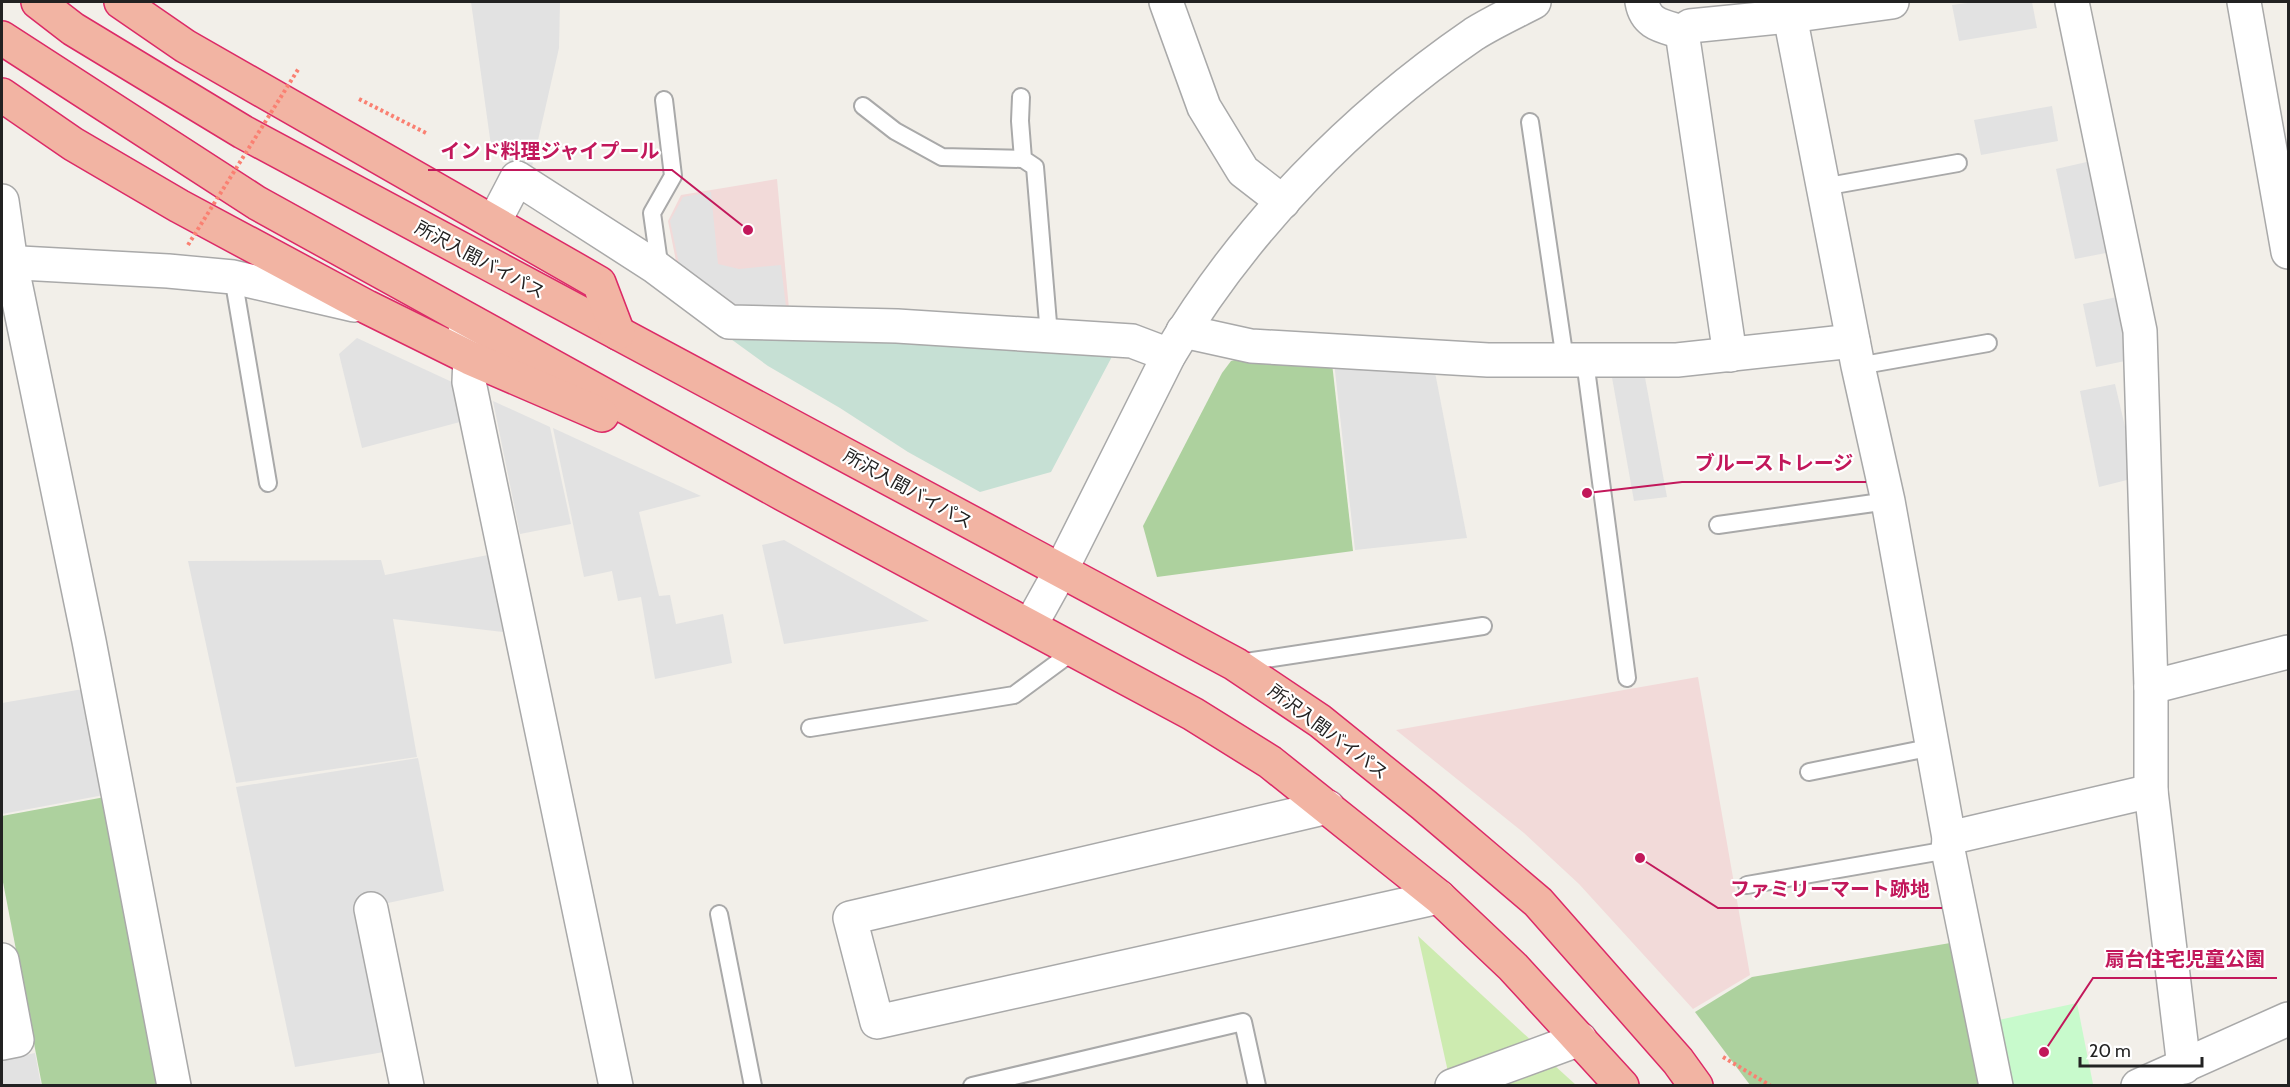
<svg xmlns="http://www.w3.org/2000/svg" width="2290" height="1087" viewBox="0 0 2290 1087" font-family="Cabin,'Noto Sans JP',sans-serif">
  <rect width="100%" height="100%" fill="#f2efe9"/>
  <g fill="#f2dad9">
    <path d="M777,179l12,130 -52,1 -60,-44 -9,-45 13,-26z"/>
    <path d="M1698,677l52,298 -57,34 -114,-125 -55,-51 -128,-103z"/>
  </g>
  <g fill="#cdebb0">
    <path d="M1418,936l117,108 -87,28z"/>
    <path d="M1554,1065l22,20 -85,1z"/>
  </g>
  <g fill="#add19e">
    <path d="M1249,357l83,6 21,188 -196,26 -14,-51 79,-153 9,-12z"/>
    <path d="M105,797l54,288h-117l-40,-208v-61z"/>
    <path d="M1956,942l26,143h-232l-55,-73 57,-35z"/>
  </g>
  <path fill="#c6e0d4" d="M724,334l392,15 -65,123 -71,20 -72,-40 -68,-44 -72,-42z"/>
  <path fill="#c8facc" d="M2077,1003l16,81 -5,2 -82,-1 -12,-64z"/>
  <g fill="#e2e2e2">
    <path d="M471,2h89l-1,46 -28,123 -39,-18z"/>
    <path d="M1975,2h57l5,26 -78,13 -7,-36z"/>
    <path d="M2052,106l6,35 -77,14 -7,-35z"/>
    <path d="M2091,161l20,91 -36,7 -19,-90z"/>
    <path d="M711,192l7,72 21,5 42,-4 5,42h-47l-60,-43 -9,-43 13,-24z"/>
    <path d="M2117,297l13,63 -34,7 -13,-63z"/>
    <path d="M357,338l95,44 8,40 -98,26 -23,-94z"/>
    <path d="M1334,362l100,5 33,171 -112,12z"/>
    <path d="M1611,372h33l23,125 -33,4z"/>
    <path d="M2115,384l11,47 1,49 -28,7 -19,-96z"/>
    <path d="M493,401l57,26 21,97 -51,10z"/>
    <path d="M553,428l148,68 -62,16 20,84 11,-1 6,29 47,-10 9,49 -77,16 -14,-82 -23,4 -6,-30 -28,6z"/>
    <path d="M784,540l145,81 -145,23 -22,-99z"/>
    <path d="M488,555l15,77 -110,-13 24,138 -181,26 -48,-222 193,-1 4,15z"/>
    <path d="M83,689l21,106 -102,19v-111z"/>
    <path d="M418,758l26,133 -89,19 29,142 -89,15 -59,-280z"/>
    <path d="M35,1053l6,32 -39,1v-26z"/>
  </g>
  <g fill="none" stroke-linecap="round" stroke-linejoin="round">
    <defs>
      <g id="service">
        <path d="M1021,97l-1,24 3,38 12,8 14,168"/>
        <path d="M863,106l32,25 47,26 81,2"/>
        <path d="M1530,122l35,238"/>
        <path d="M1823,187l135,-24"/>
        <path d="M660,270l-8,-57 21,-37 -9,-76"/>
        <path d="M233,277l35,206"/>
        <path d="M1585,361l42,317"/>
        <path d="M1858,366l130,-23"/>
        <path d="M1718,525l170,-24"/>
        <path d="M1239,663l244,-37"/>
        <path d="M810,728l204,-33 61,-45"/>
        <path d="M1809,772l124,-25"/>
        <path d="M1747,885l201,-35"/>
        <path d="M719,914l34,172"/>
        <path d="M972,1086l271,-64 14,64"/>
      </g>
      <g id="minor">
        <path d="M1166,2l38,105 39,64 40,31"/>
        <path d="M1642,2c4,23 21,24 40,30"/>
        <path d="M2072,2l68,329 11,356v104l33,276"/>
        <path d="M2244,2l44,250"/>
        <path d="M1790,16l68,350 30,135 61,337 -1,12 48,236"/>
        <path d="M1682,32l48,323"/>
        <path d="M1682,32l8,-6 100,-10 102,-14"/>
        <path d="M2,201l9,62 78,378 85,445"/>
        <path d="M494,222l23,-44 137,88 75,56 168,4 235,15 37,14"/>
        <path d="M2,262l166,9 65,6 121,28"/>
        <path d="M1183,331l68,15 237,14h189l176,-19"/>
        <path d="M465,332l5,26 -1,24 147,704"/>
        <path d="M2151,687l137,-35"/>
        <path d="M1328,807l-478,111 27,104 562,-125"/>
        <path d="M1949,838l202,-47"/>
        <path d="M371,909l36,177"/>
        <path d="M2,960l15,80 -15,3"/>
        <path d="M1452,1086l128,-47"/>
        <path d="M2138,1086l150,-67"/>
      </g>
      <path id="tertiary" d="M1030,626l30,-54 109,-217c75,-127 184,-238 305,-321 19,-12 41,-22 60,-32"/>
      <g id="trunk">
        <path d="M38,2l35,27 170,103 992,532 85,57 104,84 114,97 140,159 18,25"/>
        <path d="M121,2l64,44 414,237 19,50"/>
        <path d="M2,38l255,165 528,292 408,219 77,48 169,135 74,70 109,119"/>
        <path d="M2,95l71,49 106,62 188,101 103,51 132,57"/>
      </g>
    </defs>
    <use href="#service" stroke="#a9a9a9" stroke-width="20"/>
    <use href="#minor" stroke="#a9a9a9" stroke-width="36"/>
    <use href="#tertiary" stroke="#a9a9a9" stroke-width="36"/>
    <use href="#trunk" stroke="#dc2a67" stroke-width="36"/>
    <g stroke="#fa8072" stroke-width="4" stroke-dasharray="3 3" stroke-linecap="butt">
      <path d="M359,99l67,34"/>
      <path d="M1723,1057l48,29"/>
    </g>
    <use href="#service" stroke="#fff" stroke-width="16"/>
    <use href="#minor" stroke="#fff" stroke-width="33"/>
    <use href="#tertiary" stroke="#fff" stroke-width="33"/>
    <use href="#trunk" stroke="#f2b4a3" stroke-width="33"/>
    <path stroke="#fa8072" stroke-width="4" stroke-dasharray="3 3" stroke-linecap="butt" d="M188,245l111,-177"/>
  </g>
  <g text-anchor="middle" stroke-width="4.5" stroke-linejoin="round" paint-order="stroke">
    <g font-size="18" fill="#222" stroke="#fff">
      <text transform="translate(480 260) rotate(28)" y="6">所沢入間バイパス</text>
      <text transform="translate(908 489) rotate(29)" y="6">所沢入間バイパス</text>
      <text transform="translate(1328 732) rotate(37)" y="6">所沢入間バイパス</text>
    </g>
  </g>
  <path fill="none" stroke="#c2185b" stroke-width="2" d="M748 230L672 170H428M1587 493L1682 482H1866M1640 858L1718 908H1942M2044 1052L2093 978H2277"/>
  <g fill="#c2185b" stroke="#fff" stroke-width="2">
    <circle cx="748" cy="230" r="6"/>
    <circle cx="1587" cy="493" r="6"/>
    <circle cx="1640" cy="858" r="6"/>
    <circle cx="2044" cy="1052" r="6"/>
  </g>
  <g font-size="20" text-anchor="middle" font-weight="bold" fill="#c2185b" stroke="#fff" stroke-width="4.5" stroke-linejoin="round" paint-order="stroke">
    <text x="550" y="158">インド料理ジャイプール</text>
    <text x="1774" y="470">ブルーストレージ</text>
    <text x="1830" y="896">ファミリーマート跡地</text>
    <text x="2185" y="966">扇台住宅児童公園</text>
  </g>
  <rect width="2290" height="1087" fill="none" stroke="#222222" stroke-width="6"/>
  <path d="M2080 1057v9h122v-9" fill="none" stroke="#222222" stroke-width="3"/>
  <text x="2089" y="1057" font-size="18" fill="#222222" stroke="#ffffff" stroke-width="4.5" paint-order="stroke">20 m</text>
</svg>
